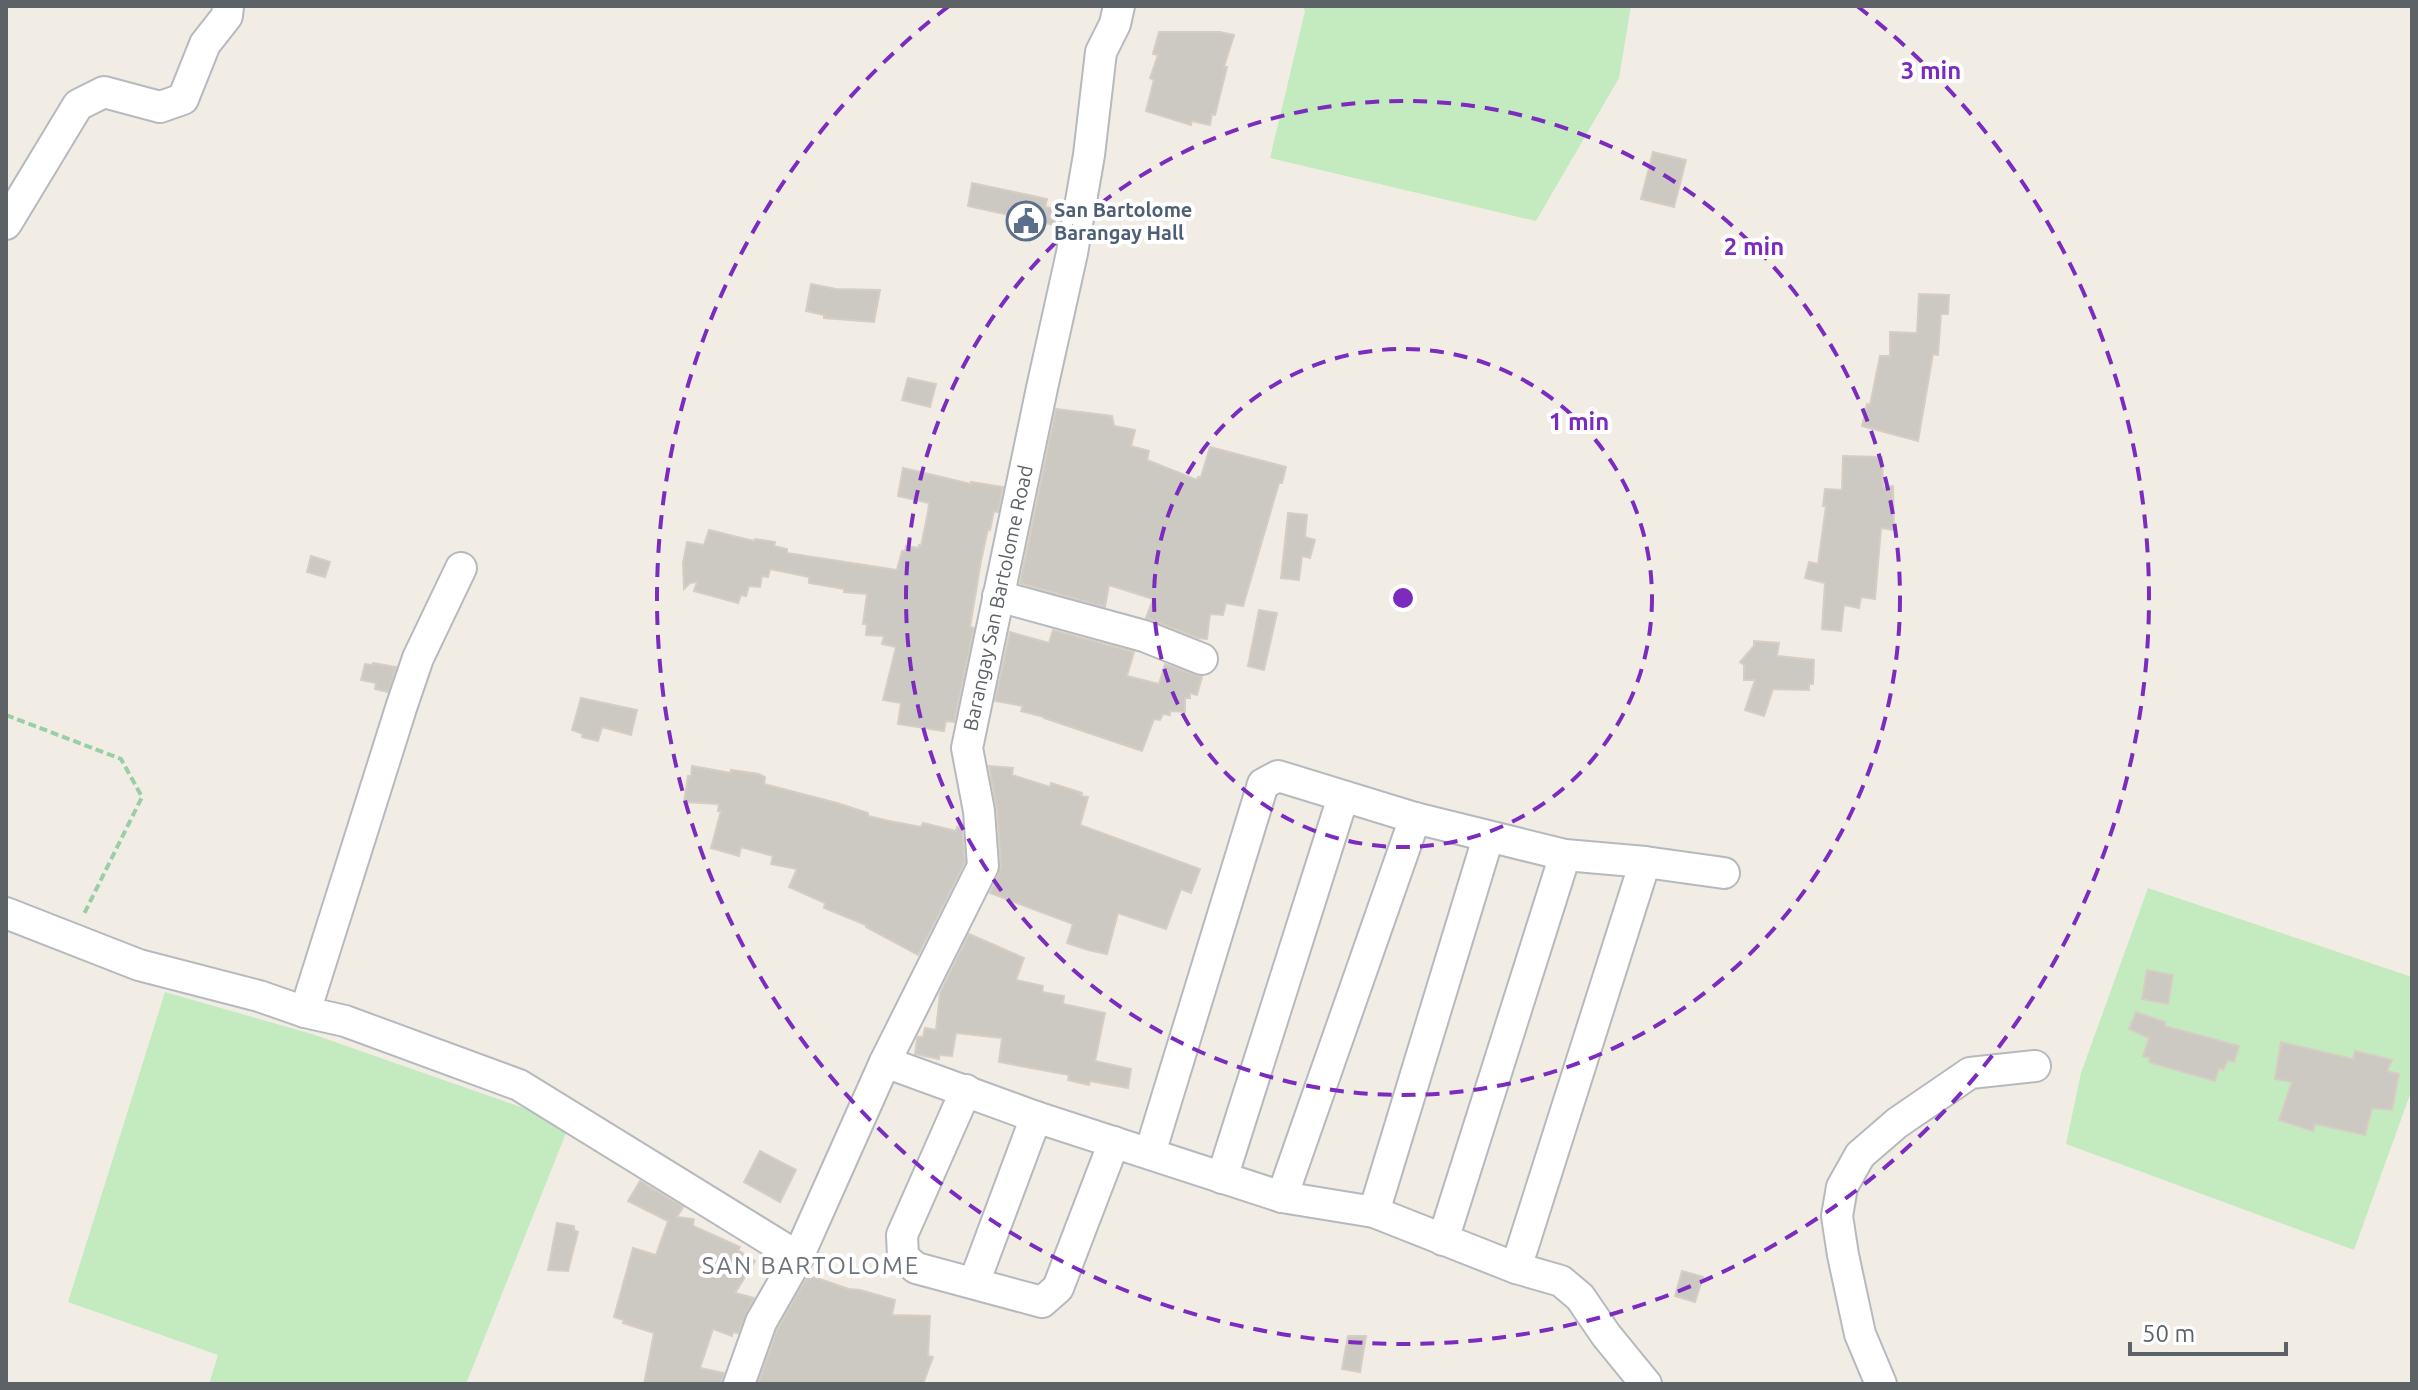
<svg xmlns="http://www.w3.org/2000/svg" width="2418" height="1390" viewBox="0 0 2418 1390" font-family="Ubuntu,sans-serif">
  <rect width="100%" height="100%" fill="#f1ede5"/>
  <g fill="#c4eac0">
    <path d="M1303,6h328l-12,72 -83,143 -266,-63 35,-147z"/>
    <path d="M2148,888l264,89v112l-58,161 -288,-106 15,-71z"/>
    <path d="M165,992l147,42 246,86 10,8 -102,256h-257l9,-29 -150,-53z"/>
  </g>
  <g fill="#ccc8c2" stroke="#d6cec3" stroke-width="2">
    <path d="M1159,32h61l14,3 -10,32h3l-12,48 -3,-1 -2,11 -18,-4 -1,4 -45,-14 8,-31 -4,-2 8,-23 -5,-1z"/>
    <path d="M1653,152l33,8 -12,47 -33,-8z"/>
    <path d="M972,183l75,16 -2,8 13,2 -4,16 -86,-19z"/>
    <path d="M811,284l25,5 44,1 -6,32 -50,-4v-3l-18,-4z"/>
    <path d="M1919,294l30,1 -1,19h-7l-3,41 -5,-1 -15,87 -56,-15 5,-22 3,1 10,-49h10v-24l27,1z"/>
    <path d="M908,378l28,6 -6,23 -28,-7z"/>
    <path d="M1056,409l56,7 2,10 21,4 -4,16 18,5 -2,9 50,20 1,-3h3l9,-30 76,20 -4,16h-3l-36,123 -17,-3 -3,12 -13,-1 -3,25 -9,-1 -52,-20 7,-19 -44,-14 -4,22 -85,-24z"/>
    <path d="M1843,456l39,1 1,30 10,-1 1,44 -13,-2 -6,71 -14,-2 -2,11 -15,-3 -3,26 -19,-2 3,-46 -20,-5 4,-16 9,2 8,-58h-3l2,-17 17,1z"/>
    <path d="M903,468l68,16v-2l32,5 -5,25 -4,-1 -4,19 -2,-1 -7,32 -11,66 4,1 -20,94 -8,-1 -2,10 -46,-7 3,-21 -18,-3 13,-53 -14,-3 2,-8 -18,-1 1,-11h-4l4,-30 -23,-2v-3l-35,-6v-6l-39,-8 -2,8 -6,-1 -2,11 -11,-1 -3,10 -5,-1 -3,8 -44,-12 3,-9 -7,1 -6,6 -1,-26 4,-21 17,3 5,-15 45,11 1,-2 20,3 -1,4 13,3v4l110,17 5,-19h3l1,-5 12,2 1,-3 2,1 7,-34 1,-9 -31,-7z"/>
    <path d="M1288,513l19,2 -2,22 10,3 -5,18 -8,-2 -3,24 -18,-2z"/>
    <path d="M311,556l19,6 -5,15 -18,-5z"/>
    <path d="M1259,610l18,3 -13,57 -16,-4z"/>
    <path d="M1053,630l81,22 -7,24 32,8 6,-20 37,13 -5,18 -7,-2v5h-5v14l-15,-1v4l-7,-1 -3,6 -6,-1 -12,32 -98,-33v-1l-23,-6 2,-5 -28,-5 15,-69 39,11z"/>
    <path d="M1754,641l25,2 -2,13 37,4 -1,24h-4v6l-36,-1 -9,27 -19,-6 10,-30h-11v-15l-4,-3 14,-16z"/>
    <path d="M373,663l23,4 -8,25 -13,-3 1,-6 -15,-3 4,-16 8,1z"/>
    <path d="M581,698l56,12 -6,25 -29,-8 -4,14 -16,-4 1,-3 -11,-4z"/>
    <path d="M692,766l39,7v-3l28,4 6,3 -1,7 73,19 31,10v3l21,5 32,6 2,-4 33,8 1,-4 5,1 3,34 -47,93 -52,-28v-2l-42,-17 1,-5 -36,-16 8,-18 -26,-5 2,-8 -32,-9 -2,9 -28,-8 10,-37h-3l1,-7 -35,-2 4,-26h3z"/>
    <path d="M989,766l24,2 -1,7 38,12 1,-4 31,10 -1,3 7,1 -8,28 120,44 -9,24 -10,-4 -15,40 -48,-16 -11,41 -19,-4 -21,-7 6,-19 -83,-31 9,-19 2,-9 -4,-55z"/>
    <path d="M969,934l55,24 -8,22 27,6 -1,6 22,4 -1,8 42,9 -10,48 36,8 -3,19 -38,-7 -1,4 -21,-5 1,-5 -70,-13 3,-24 -46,-5 -4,23 -13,-1v4l-24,-5 2,-15 1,-2h5l2,-9 11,2 4,-37z"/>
    <path d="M2147,970l26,5 -5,29 -26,-5z"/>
    <path d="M2136,1012l29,10v4l74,20 -5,16 -6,-2 -5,10 -4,-2 -4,13 -66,-19 1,-4 -7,-2 6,-18 -20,-9z"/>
    <path d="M2281,1042l72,17 2,-8 37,9 -5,11 12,3 -7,36 -20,-2 -7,27 -50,-11 -2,7 -34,-11 13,-38 -17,-3z"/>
    <path d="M760,1151l36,19 -16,32 -36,-20z"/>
    <path d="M640,1181l43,26 -6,10 17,2 -1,7 47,21 -2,3 17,11 -20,32 19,5 -16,35 -5,-1 -1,4 -19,-7 -13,39 24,5 -3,11h-77l10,-51 -31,-10 1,-3 -10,-3 19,-69 23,7 12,-34 -40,-20z"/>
    <path d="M557,1223l17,3v4l4,2 -10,39 -20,-1z"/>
    <path d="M1682,1271l21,6 -8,25 -20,-6z"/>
    <path d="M808,1275l41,14 11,1 35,10 -3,15 38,1 -2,40 5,1 -10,27h-165l19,-54z"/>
    <path d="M1348,1336h18l-6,36 -18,-3z"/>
  </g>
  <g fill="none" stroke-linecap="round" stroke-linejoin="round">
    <defs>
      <g id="minor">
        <path d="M6,224l72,-119 26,-13 56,15 23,-8 22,-55 22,-28 1,-10"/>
        <path d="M461,568l-43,90 -16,47 -97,307 40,9 174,64 279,172"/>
        <path d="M998,596l146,40 58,23"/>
        <path d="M6,913l133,52 120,31 46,16"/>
        <path d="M885,1062l151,55 246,80 92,15 142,56 129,-406"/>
        <path d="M966,1090l-64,145 1,22 13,11 126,34 16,-14 56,-146"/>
        <path d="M1150,1153l113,-369 15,-8 137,42 150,37 80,7 79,11"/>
        <path d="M1222,1178l121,-381"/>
        <path d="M1282,1197l133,-379"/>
        <path d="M1374,1212l114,-374"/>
        <path d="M1443,1240l122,-385"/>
        <path d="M1516,1268l45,13 19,16 26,38 40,49"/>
        <path d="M974,1283l62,-166"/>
        <path d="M739,1384l22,-62 37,-65 87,-195 98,-196 -4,-55 -12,-63 75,-360 30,-135 17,-98 12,-103 14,-28 4,-18"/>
        <path d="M1881,1384l-21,-50 -17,-79 -6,-39 5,-29 18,-32 37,-32 73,-50 65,-7"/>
      </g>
    </defs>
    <use href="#minor" stroke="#b6b9bd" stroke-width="34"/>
    <path stroke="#9acea4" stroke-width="4" stroke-dasharray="8 4" stroke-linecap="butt" d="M6,715l115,44 21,38 -59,119"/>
    <use href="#minor" stroke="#fff" stroke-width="30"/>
  </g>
  <g fill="none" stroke="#7b2cbf" stroke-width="4" stroke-dasharray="14 10">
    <circle cx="1403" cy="598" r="249"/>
    <circle cx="1403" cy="598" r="497"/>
    <path d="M1857 6A746 746 0 1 1 949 6"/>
  </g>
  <defs>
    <symbol id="civic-ring" viewBox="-11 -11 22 22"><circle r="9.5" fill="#fff" stroke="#5c6f8a" stroke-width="1.5"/><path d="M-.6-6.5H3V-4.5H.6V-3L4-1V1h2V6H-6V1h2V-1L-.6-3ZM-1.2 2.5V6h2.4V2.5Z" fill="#5c6f8a"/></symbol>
  </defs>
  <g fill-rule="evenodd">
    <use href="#civic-ring" x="1004" y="199" width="44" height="44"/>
  </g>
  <g text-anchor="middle" stroke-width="8" stroke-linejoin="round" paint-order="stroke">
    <g font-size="20" font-weight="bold" fill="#4e5e75" stroke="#fff" text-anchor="start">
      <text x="1054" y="217">San Bartolome<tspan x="1054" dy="23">Barangay Hall</tspan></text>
    </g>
    <g font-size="20" fill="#5d6267" stroke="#fff">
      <text transform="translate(998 598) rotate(-78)" y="7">Barangay San Bartolome Road</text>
    </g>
    <g font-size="24" letter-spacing="2" fill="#6e7479" stroke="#fff">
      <text x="811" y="1274">SAN BARTOLOME</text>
    </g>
  </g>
  <circle cx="1403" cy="598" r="12" fill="#7b2cbf" stroke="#fff" stroke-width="4"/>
  <g font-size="24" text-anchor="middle" font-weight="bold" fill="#7b2cbf" stroke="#fff" stroke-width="8" stroke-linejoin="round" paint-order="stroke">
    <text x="1931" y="79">3 min</text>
    <text x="1754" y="255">2 min</text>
    <text x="1579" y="430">1 min</text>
  </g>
  <rect width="2418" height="1390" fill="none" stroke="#5d6267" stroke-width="16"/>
  <path d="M2130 1342v12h156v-12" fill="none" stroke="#5d6267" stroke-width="4"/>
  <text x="2142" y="1342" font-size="24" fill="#5d6267" stroke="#ffffff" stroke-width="6" paint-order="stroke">50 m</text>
</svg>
